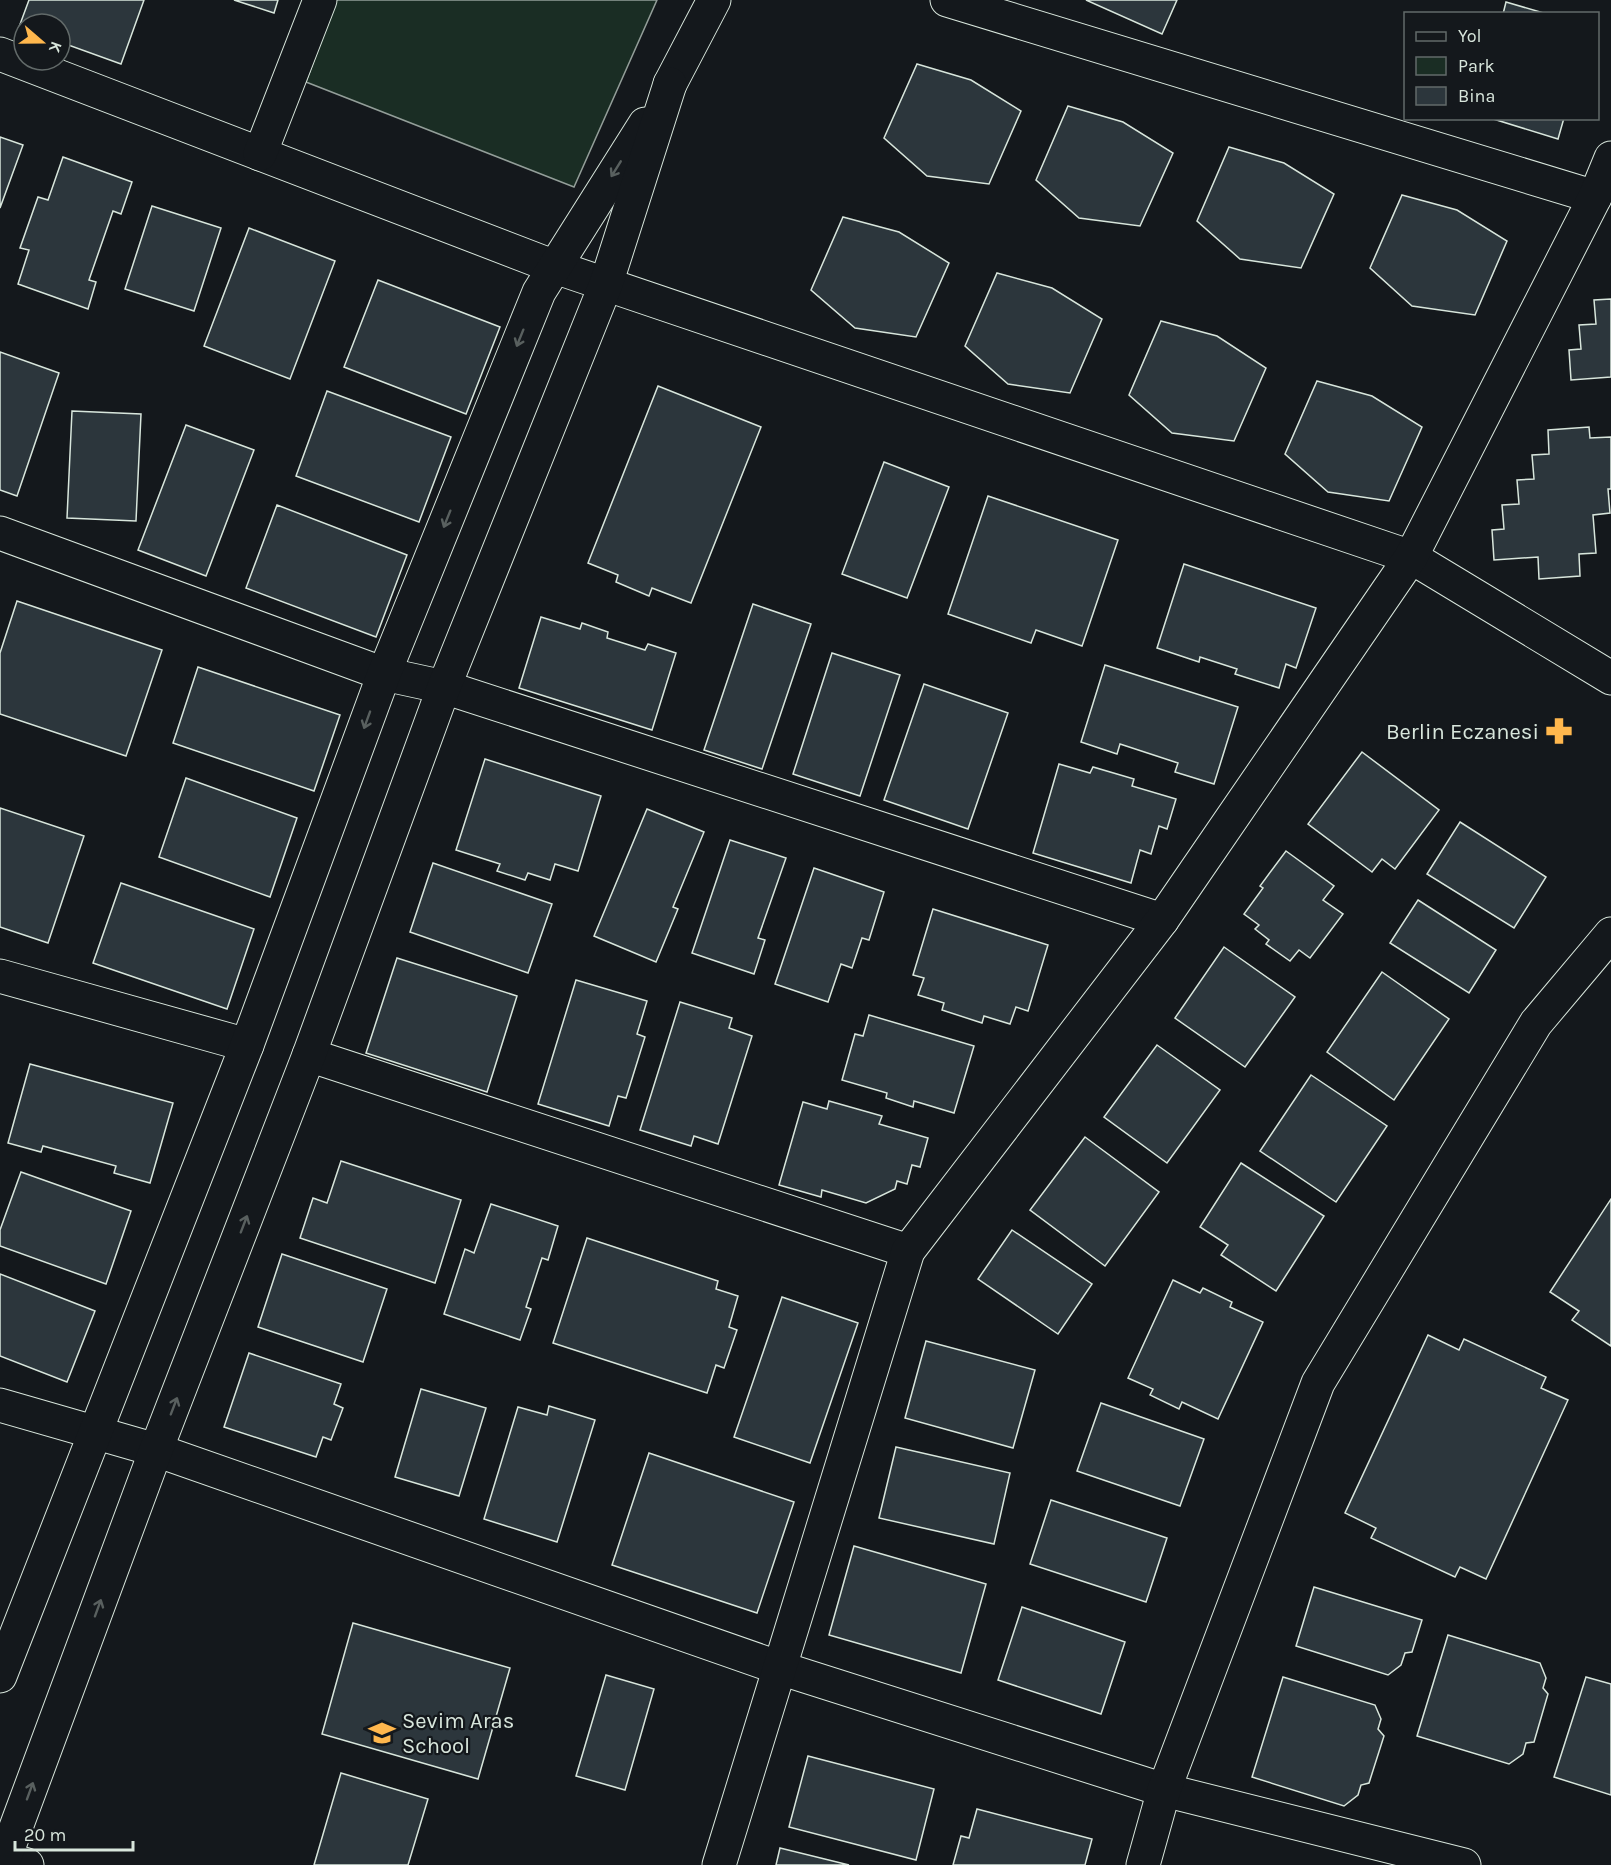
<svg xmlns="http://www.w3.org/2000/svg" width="1611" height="1865" viewBox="0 0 1611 1865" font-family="Karla,sans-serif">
  <rect width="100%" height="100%" fill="#14181c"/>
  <path fill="#1a2d24" stroke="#939e99" stroke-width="1.5" d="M336,0h321l-83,187 -268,-105z"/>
  <g fill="#2c363c" stroke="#d8e6dc" stroke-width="1.5">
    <path d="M29,0h115l-23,64 -61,-22v-18h-36v5l-5,-2z"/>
    <path d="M234,0h44l-4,13z"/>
    <path d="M1086,0h91l-15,34z"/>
    <path d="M1506,2l41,12h-44z"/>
    <path d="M917,64l54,16 50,31 -32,73 -62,-8 -43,-38z"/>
    <path d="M1068,106l55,16 50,31 -33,73 -61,-8 -43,-38z"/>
    <path d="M1490,118h74l-6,21z"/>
    <path d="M0,137l23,8 -23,63z"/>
    <path d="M1229,147l55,16 50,31 -33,74 -61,-9 -43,-38z"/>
    <path d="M63,157l69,25 -11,32 -8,-3 -24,69 7,2 -8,27 -70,-25 11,-34 -9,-2 18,-51 10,3z"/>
    <path d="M1402,195l55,15 50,31 -32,74 -63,-9 -42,-38z"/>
    <path d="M152,206l69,22 -27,83 -69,-22z"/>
    <path d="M843,217l56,15 50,31 -33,74 -61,-9 -44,-38z"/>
    <path d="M249,228l86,33 -45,118 -86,-33z"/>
    <path d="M997,273l55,15 50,31 -32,74 -62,-9 -43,-38z"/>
    <path d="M378,280l122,47 -34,87 -122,-47z"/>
    <path d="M1611,299v78l-40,3 -2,-30 12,-1 -2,-24 17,-1 -2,-24z"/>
    <path d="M1161,321l56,15 49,32 -32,73 -62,-8 -43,-38z"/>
    <path d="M0,352l59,21 -42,123 -17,-6z"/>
    <path d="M1317,381l55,15 50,31 -33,74 -61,-9 -43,-38z"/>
    <path d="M658,386l103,41 -70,176 -39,-15 -3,8 -33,-14 2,-7 -30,-12z"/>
    <path d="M327,391l124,46 -32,85 -123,-46z"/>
    <path d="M72,411l69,3 -5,107 -69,-3z"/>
    <path d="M186,425l68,25 -48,126 -68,-26z"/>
    <path d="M1589,427l1,11 21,-1v52h-3l2,24 -17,2 3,38 -17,1 1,22 -41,3 -1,-22 -44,3 -2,-30 12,-1 -2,-24 17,-1 -2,-24 17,-1 -2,-24 17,-1 -1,-24z"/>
    <path d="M884,462l65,25 -42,111 -65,-24z"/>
    <path d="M988,496l130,44 -36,106 -46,-16 -5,13 -83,-29z"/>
    <path d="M277,505l130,50 -31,82 -130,-49z"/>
    <path d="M1184,564l132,44 -20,60 -10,-4 -7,24 -44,-14 2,-5 -37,-12 -1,5 -42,-14z"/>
    <path d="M17,601l145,49 -36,106 -126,-42v-61z"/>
    <path d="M753,604l58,20 -49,145 -58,-19z"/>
    <path d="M541,617l39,12 2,-6 26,9 -1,6 38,12 3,-6 28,9 -24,77 -133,-42z"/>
    <path d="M832,653l68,22 -40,121 -67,-22z"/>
    <path d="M1105,665l133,42 -24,77 -39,-12 3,-9 -58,-19 -3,10 -36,-12z"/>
    <path d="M198,667l142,48 -26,76 -141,-48z"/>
    <path d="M924,684l84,29 -40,116 -84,-29z"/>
    <path d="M1362,752l77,58 -44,59 -13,-10 -10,13 -64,-48z"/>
    <path d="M485,759l116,37 -23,75 -23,-7 -5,16 -22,-7 -3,7 -28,-9 3,-7 -44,-14z"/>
    <path d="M1059,764l31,9 3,-6 41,12 -2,7 44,13 -9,30 -8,-3 -8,28 -11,-4 -9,33 -98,-30z"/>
    <path d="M186,778l111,40 -27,79 -111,-40z"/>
    <path d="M0,808l84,28 -36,107 -48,-16z"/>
    <path d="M647,809l57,23 -31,75 5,2 -22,53 -62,-26z"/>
    <path d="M1460,822l86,55 -32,51 -87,-54z"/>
    <path d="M730,840l56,18 -28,80 7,2 -11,34 -62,-21z"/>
    <path d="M1286,851l48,35 -11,14 20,14 -33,44 -11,-8 -9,11 -24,-17 3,-4 -14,-11 4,-4 -15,-11 19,-26 -3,-2z"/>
    <path d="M433,863l119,41 -24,69 -118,-41z"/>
    <path d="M814,868l70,24 -15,48 -7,-2 -10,30 -11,-4 -13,38 -53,-18z"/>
    <path d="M121,883l133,46 -27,80 -134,-46z"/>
    <path d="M1418,900l78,50 -27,43 -79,-50z"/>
    <path d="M933,909l115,36 -20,66 -12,-4 -6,17 -26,-8 -2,7 -40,-13 2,-7 -26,-8 6,-17 -11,-3z"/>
    <path d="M1224,947l71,50 -50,70 -70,-49z"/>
    <path d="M397,958l120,38 -30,96 -121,-39z"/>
    <path d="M1382,972l67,47 -55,81 -67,-48z"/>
    <path d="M576,980l71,21 -10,33 8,3 -19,61 -8,-2 -9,30 -71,-22z"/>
    <path d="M680,1002l52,16 -3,10 23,8 -34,108 -24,-8 -3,10 -51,-16z"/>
    <path d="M869,1015l105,31 -20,67 -40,-12 -1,6 -27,-9 1,-5 -45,-13 13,-46 8,2z"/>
    <path d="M1157,1045l63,45 -53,73 -63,-46z"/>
    <path d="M30,1064l143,39 -23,80 -36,-10 2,-7 -73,-20 -2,6 -33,-9z"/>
    <path d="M1311,1075l76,51 -51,76 -76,-51z"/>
    <path d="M829,1101l53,15 -3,8 49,14 -8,29 -8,-2 -5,19 -10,-3 -2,8 -29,14 -44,-13 -1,7 -42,-12 24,-83 24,7z"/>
    <path d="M1085,1137l74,55 -54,74 -75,-56z"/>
    <path d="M341,1161l120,39 -26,83 -135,-45 13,-40 14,5z"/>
    <path d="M1241,1163l83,53 -48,75 -55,-36 7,-10 -28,-18z"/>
    <path d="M21,1172l110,39 -25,73 -106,-38v-16z"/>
    <path d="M1611,1199v147l-39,-26 7,-9 -29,-19z"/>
    <path d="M491,1204l67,22 -10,34 -6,-2 -16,49 5,2 -11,31 -76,-26 21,-65 9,4z"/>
    <path d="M1012,1230l80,54 -34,50 -80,-55z"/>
    <path d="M587,1238l131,43 -2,8 22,7 -9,31 8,3 -13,38 -8,-3 -9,28 -154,-50z"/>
    <path d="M282,1254l105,35 -24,73 -105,-35z"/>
    <path d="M0,1274l95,37 -28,71 -67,-26z"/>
    <path d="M1173,1280l27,13 3,-5 29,14 -2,5 33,15 -45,97 -36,-17 -3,7 -29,-14 3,-6 -25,-11z"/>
    <path d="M782,1297l76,26 -48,140 -76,-26z"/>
    <path d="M1428,1335l31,15 5,-11 82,38 -5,11 27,12 -82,179 -26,-12 -5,10 -84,-39 5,-10 -31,-15z"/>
    <path d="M926,1341l109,29 -22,78 -108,-30z"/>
    <path d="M249,1353l92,31 -7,20 9,4 -12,32 -8,-3 -7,20 -92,-30z"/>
    <path d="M421,1389l65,19 -27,88 -64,-19z"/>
    <path d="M1101,1403l103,36 -24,67 -103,-35z"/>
    <path d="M549,1406l46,14 -38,122 -73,-23 34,-112 29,8z"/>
    <path d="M896,1447l114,26 -16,71 -115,-26z"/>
    <path d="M649,1453l145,49 -37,111 -145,-48z"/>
    <path d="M1051,1500l116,38 -21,64 -116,-38z"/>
    <path d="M854,1546l132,38 -25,89 -132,-38z"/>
    <path d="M1314,1587l108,33 -10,32 -7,1 -4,12 -13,10 -92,-29z"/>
    <path d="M1022,1607l103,35 -24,72 -103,-34z"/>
    <path d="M353,1623l157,45 -32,111 -156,-45z"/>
    <path d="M1448,1635l92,28 6,15 -3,10 5,6 -14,48 -8,1 -3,11 -14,10 -92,-28z"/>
    <path d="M606,1675l48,14 -29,101 -49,-14z"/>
    <path d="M1283,1677l92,28 6,14 -3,10 6,7 -15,47 -8,2 -3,10 -14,11 -92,-29z"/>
    <path d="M1586,1677l25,7v111l-57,-18z"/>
    <path d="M808,1756l126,33 -18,71 -127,-33z"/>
    <path d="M341,1773l87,26 -20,66h-94z"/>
    <path d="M977,1809l115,30 -7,26h-132l8,-29 8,2z"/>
    <path d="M780,1848l69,17h-73z"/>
  </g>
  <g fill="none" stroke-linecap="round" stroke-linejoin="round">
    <defs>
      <g id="street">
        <path d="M947,0l648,197"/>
        <path d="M0,54l555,213 856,290 200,121"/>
        <path d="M670,84l44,-84"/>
        <path d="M260,154l60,-154"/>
        <path d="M0,533l384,141 60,13 718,233"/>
        <path d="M0,976l247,69"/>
        <path d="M309,1055l599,196"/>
        <path d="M0,1405l156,45 624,218 384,122 300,75"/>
        <path d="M4,1858l23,7"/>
        <path d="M719,1865l189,-614 254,-331 249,-363 184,-360 16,-39"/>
        <path d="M1143,1865l21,-75 154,-407 218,-360 75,-89"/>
      </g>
      <g id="secondary">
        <path d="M0,1676l247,-631 137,-371 155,-382 106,-168"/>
        <path d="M2,1865l154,-415 153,-395 135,-368 162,-403 64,-200"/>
      </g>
    </defs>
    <use href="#street" stroke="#d8e6dc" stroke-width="35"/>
    <use href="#secondary" stroke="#d8e6dc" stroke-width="35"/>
    <use href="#street" stroke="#14181c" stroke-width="33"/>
    <use href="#secondary" stroke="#14181c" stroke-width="33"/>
  </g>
  <defs><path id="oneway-shaft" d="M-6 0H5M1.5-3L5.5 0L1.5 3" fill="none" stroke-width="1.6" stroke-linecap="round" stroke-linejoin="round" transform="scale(1.5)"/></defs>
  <g stroke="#59605f">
    <use href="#oneway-shaft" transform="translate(616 169) rotate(122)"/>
    <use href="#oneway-shaft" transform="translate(520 338) rotate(112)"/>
    <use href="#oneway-shaft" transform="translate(447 519) rotate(112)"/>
    <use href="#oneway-shaft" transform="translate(367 720) rotate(110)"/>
    <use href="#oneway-shaft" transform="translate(244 1224) rotate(-69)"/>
    <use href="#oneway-shaft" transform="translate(174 1406) rotate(-69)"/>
    <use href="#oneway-shaft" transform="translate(98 1608) rotate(-70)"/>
    <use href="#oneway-shaft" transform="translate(30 1791) rotate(-70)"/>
  </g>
  <defs>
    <symbol id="pharmacy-bare" viewBox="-9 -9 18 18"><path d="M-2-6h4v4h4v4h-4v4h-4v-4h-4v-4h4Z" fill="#ffb74d" stroke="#14181c" stroke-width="2.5" paint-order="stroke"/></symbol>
    <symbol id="school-bare" viewBox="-9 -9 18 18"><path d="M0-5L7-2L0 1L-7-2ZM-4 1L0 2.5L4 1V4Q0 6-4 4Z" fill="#ffb74d" stroke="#14181c" stroke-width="2.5" paint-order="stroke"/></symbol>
  </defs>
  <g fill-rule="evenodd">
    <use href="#pharmacy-bare" x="1540" y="712" width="38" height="38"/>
    <use href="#school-bare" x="363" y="1714" width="38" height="38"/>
  </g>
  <g text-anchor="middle" stroke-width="4.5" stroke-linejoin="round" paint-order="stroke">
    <g font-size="22" fill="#d8e6dc" stroke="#14181c" text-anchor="end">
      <text x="1539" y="739">Berlin Eczanesi</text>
      <text x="402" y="1728" text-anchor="start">Sevim Aras<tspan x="402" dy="25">School</tspan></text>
    </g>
  </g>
  <rect x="1404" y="12" width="195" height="108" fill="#14181c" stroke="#626a69" stroke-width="1.5"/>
  <rect x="1416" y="32" width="30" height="9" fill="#14181c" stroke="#626a69" stroke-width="1.5"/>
  <text x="1458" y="42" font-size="18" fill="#d8e6dc">Yol</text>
  <rect x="1416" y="57" width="30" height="18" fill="#1a2d24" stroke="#626a69" stroke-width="1.5"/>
  <text x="1458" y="72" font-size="18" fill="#d8e6dc">Park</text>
  <rect x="1416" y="87" width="30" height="18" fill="#2c363c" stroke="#626a69" stroke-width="1.5"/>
  <text x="1458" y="102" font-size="18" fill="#d8e6dc">Bina</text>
  <g transform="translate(42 42) rotate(110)"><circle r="28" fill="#14181c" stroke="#626a69" stroke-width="1.5"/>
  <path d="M0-4.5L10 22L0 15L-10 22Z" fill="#ffb74d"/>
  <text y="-9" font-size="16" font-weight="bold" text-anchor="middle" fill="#d8e6dc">K</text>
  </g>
  <path d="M15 1841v9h118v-9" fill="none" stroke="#d8e6dc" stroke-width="3"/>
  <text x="24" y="1841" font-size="18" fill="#d8e6dc" stroke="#14181c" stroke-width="4.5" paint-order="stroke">20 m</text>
</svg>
